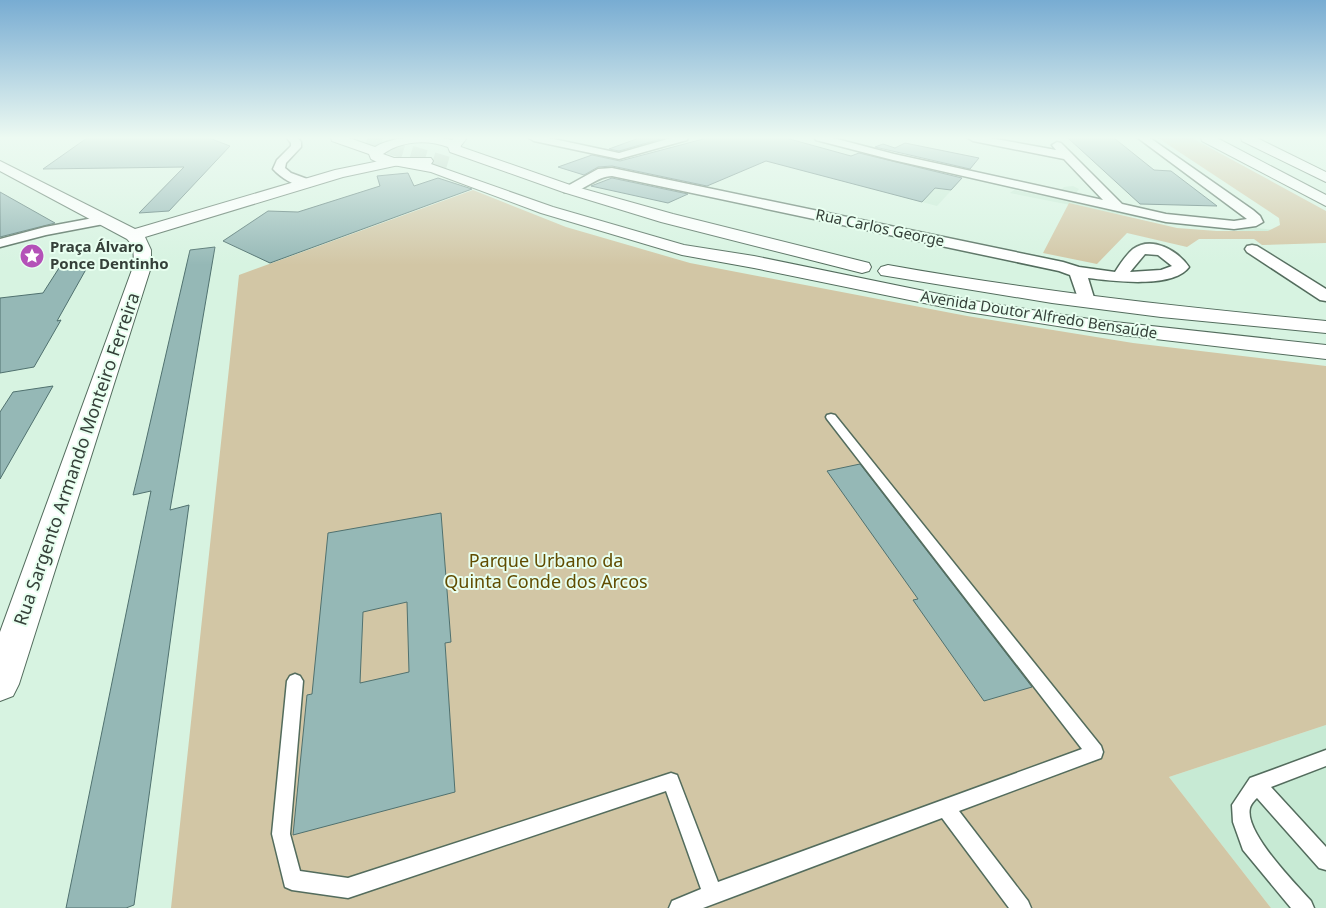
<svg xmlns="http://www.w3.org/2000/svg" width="1326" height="908" viewBox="0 0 1326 908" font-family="'Noto Sans',sans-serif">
  <rect width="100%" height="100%" fill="#d7f3e1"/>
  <g fill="#c7ead4">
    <path d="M923,177l35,6 -21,23 -34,-9z"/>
    <path d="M1073,186l6,3 -9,12 101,17 121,14h-41l-79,-9 -56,-9 -106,-21 4,-3 40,8 10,-11z"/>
    <path d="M1326,725v183h-55l-102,-131z"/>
  </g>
  <g fill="#d2c6a5">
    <path d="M1158,138h34l134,73v32l-64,2 -8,-6h-55l-12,8 -60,-14 -30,31 -54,-11 26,-50 108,25 40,3h51l12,-6 -1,-7z"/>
    <path d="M473,190l93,37 124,36 277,53 166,27 193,23v359l-157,52 102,131h-1100l68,-633z"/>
  </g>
  <g fill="#95b8b6" stroke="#50716f" fill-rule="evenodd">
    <path d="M87,138h122l21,8 -61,65 -30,2 45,-46 -141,2z"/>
    <path d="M639,138h25l-45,13 -10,-2z"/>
    <path d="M707,138h79l65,18 8,-3 103,25 -11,12 -16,-2 -13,14 -156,-41 -59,25 -95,-20 -14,1 -14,8 -26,-8 34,-12 28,6z"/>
    <path d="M1068,138h46l40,32 17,1 46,35 -77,-2z"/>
    <path d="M905,143l74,15 -9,11 -95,-22 8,-3 12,4z"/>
    <path d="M408,173l6,13 24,-8 34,11 -202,74 -47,-22 45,-30 30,1 82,-26 -3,-10z"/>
    <path d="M612,178l76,16 -20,9 -77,-17z"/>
    <path d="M0,192l55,31 -55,14z"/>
    <path d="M215,247l-45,263 19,-5 -55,400 -8,3h-60l85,-417 -18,4 9,-37 48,-208z"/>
    <path d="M89,264l-32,57 4,-1 -27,47 -34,6v-75l43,-5 16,-25z"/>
    <path d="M53,386l-17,30 -36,63v-67l13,-20z"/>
    <path d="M860,464l172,223 -48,14 -71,-101 5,-1 -91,-128z"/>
    <path d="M441,513l10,129 -6,1 10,149 -162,43 14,-140 5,-1 16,-161zM407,602l2,70 -49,11 3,-71z"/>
  </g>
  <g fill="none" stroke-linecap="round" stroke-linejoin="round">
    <path stroke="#b7cfbf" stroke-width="15" stroke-dasharray="15 8" stroke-linecap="butt" d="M367,140l87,26"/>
    <defs>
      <g id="lane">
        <path d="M831,414l4,1 266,331 2,6 -2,6 -142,53 69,90 3,7h-22l-67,-90 -239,90h-34l3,-7 29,-12 -35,-98 -318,107 -56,-8 -7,-3 -13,-53 15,-153 3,-5 5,-2 5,2 3,5 -13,153 10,37 48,7 323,-105 6,2 41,107 364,-133 -255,-330 -1,-2 1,-2z"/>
        <path d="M1326,750v16l-55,21 55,60v23l-7,-2 -62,-70c-2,2 -6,6 -7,10 -6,24 45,75 61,93l3,7h-23l-48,-58 -10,-28 -1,-17 18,-27z"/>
      </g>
      <g id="street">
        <path d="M287,138h11l3,4v5l-15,16 -1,5 6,5 19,7 2,3 -2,3c-12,3 -29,-8 -37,-17l4,-9 14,-14v-3z"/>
        <path d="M529,138h20l70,15 52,-15h17l-1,2 -68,19 -85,-18z"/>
        <path d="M815,138h18l61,16 209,46 -39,-41 -91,-18 -5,-3h22l66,12 -4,-5 5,-3 4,1 61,61 44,10 68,7 13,-2 -109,-81h12l103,72 7,6 3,6 -7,4 -22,3 -68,-7 -273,-62 -77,-20z"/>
        <path d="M612,168l451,94 16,5 36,5c5,-8 11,-17 18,-23 19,-14 45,2 56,18 -16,22 -77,14 -101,11l7,23 -2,4h-12l-2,-4 -9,-26 -11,-4 -447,-95c-17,0 -32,20 -48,16l-2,-3 36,-20zM1145,254l13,1 14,11 -11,4 -31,2z"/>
        <path d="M104,216l7,4 -2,3 -63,12 -46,12v-8l45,-12z"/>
        <path d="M1252,245l5,1 69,43v12l-6,-1 -73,-48 -2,-3 2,-3z"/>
      </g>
      <path id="secondary" d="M394,158l7,4 -2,3 -56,12 -198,60 6,13v17l-132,417 -6,12 -13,5v-69l133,-365c1,-11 2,-20 -6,-28l-127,-68v-10l135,68 200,-59z"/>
      <path id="primary" d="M454,138h13l-8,10 -5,1 -7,-4z"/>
      <g id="highway">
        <path d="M331,138h18l26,9c19,-12 63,-13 84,-5l2,5 112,39 100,28 196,49 2,4 -2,4 -7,2 -201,-51 -98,-30 -113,-40 -2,-5c-21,-8 -47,-6 -65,7l11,4h37l2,3 -2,3 122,43 131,38 70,11 214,44 128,20 230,25v14l-230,-27 -128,-20 -214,-44 -72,-13 -141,-42 -110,-41 -54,-10 -6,-3 -2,-5 -37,-13z"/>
        <path d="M1201,138h16l109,57v11l-124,-65z"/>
        <path d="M1241,138h16l69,34v10l-84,-41z"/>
        <path d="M888,265c145,26 291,42 438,56v12l-165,-16 -109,-14 -171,-28 -3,-4 3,-4z"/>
      </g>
    </defs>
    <use href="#lane" stroke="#536c5d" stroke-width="3"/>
    <use href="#street" stroke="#536c5d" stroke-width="3"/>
    <use href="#secondary" stroke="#536c5d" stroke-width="2"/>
    <use href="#primary" stroke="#536c5d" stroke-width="2"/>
    <use href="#highway" stroke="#536c5d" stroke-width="2"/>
    <use href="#lane" fill="#fff" fill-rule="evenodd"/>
    <use href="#street" fill="#fff" fill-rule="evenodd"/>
    <use href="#secondary" fill="#fff" fill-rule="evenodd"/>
    <use href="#primary" fill="#fff" fill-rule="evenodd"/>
    <use href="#highway" fill="#fff" fill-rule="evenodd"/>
  </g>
  <linearGradient id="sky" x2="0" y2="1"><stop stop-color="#78acd2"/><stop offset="0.52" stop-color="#edfaf2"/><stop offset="1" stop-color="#edfaf2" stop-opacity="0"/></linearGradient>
  <rect width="1326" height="265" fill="url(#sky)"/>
  <defs>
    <symbol id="sight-disc" viewBox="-11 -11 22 22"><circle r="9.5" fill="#b451b8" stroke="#e8fff0"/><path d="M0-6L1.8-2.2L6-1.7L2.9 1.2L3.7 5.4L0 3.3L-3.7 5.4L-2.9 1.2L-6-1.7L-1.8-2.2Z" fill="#fff"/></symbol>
  </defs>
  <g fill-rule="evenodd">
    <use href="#sight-disc" x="18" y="242" width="28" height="28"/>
  </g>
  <g text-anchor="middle" stroke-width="4" stroke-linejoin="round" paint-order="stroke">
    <g font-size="15" fill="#354039" stroke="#e8fff0">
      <text transform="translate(880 228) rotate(12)" y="5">Rua Carlos George</text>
      <text transform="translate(1039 315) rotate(9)" y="5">Avenida Doutor Alfredo Bensaúde</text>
    </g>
    <g font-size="15" font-weight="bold" fill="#354039" stroke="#e8fff0" text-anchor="start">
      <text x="50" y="252">Praça Álvaro<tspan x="50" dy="17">Ponce Dentinho</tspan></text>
    </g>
    <g font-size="18" fill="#354039" stroke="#e8fff0">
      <text transform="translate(77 459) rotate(-71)" y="6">Rua Sargento Armando Monteiro Ferreira</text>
    </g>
    <g font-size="18" fill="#614c00" stroke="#e8fff0">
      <text x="546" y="567">Parque Urbano da<tspan x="546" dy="21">Quinta Conde dos Arcos</tspan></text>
    </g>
  </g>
</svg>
